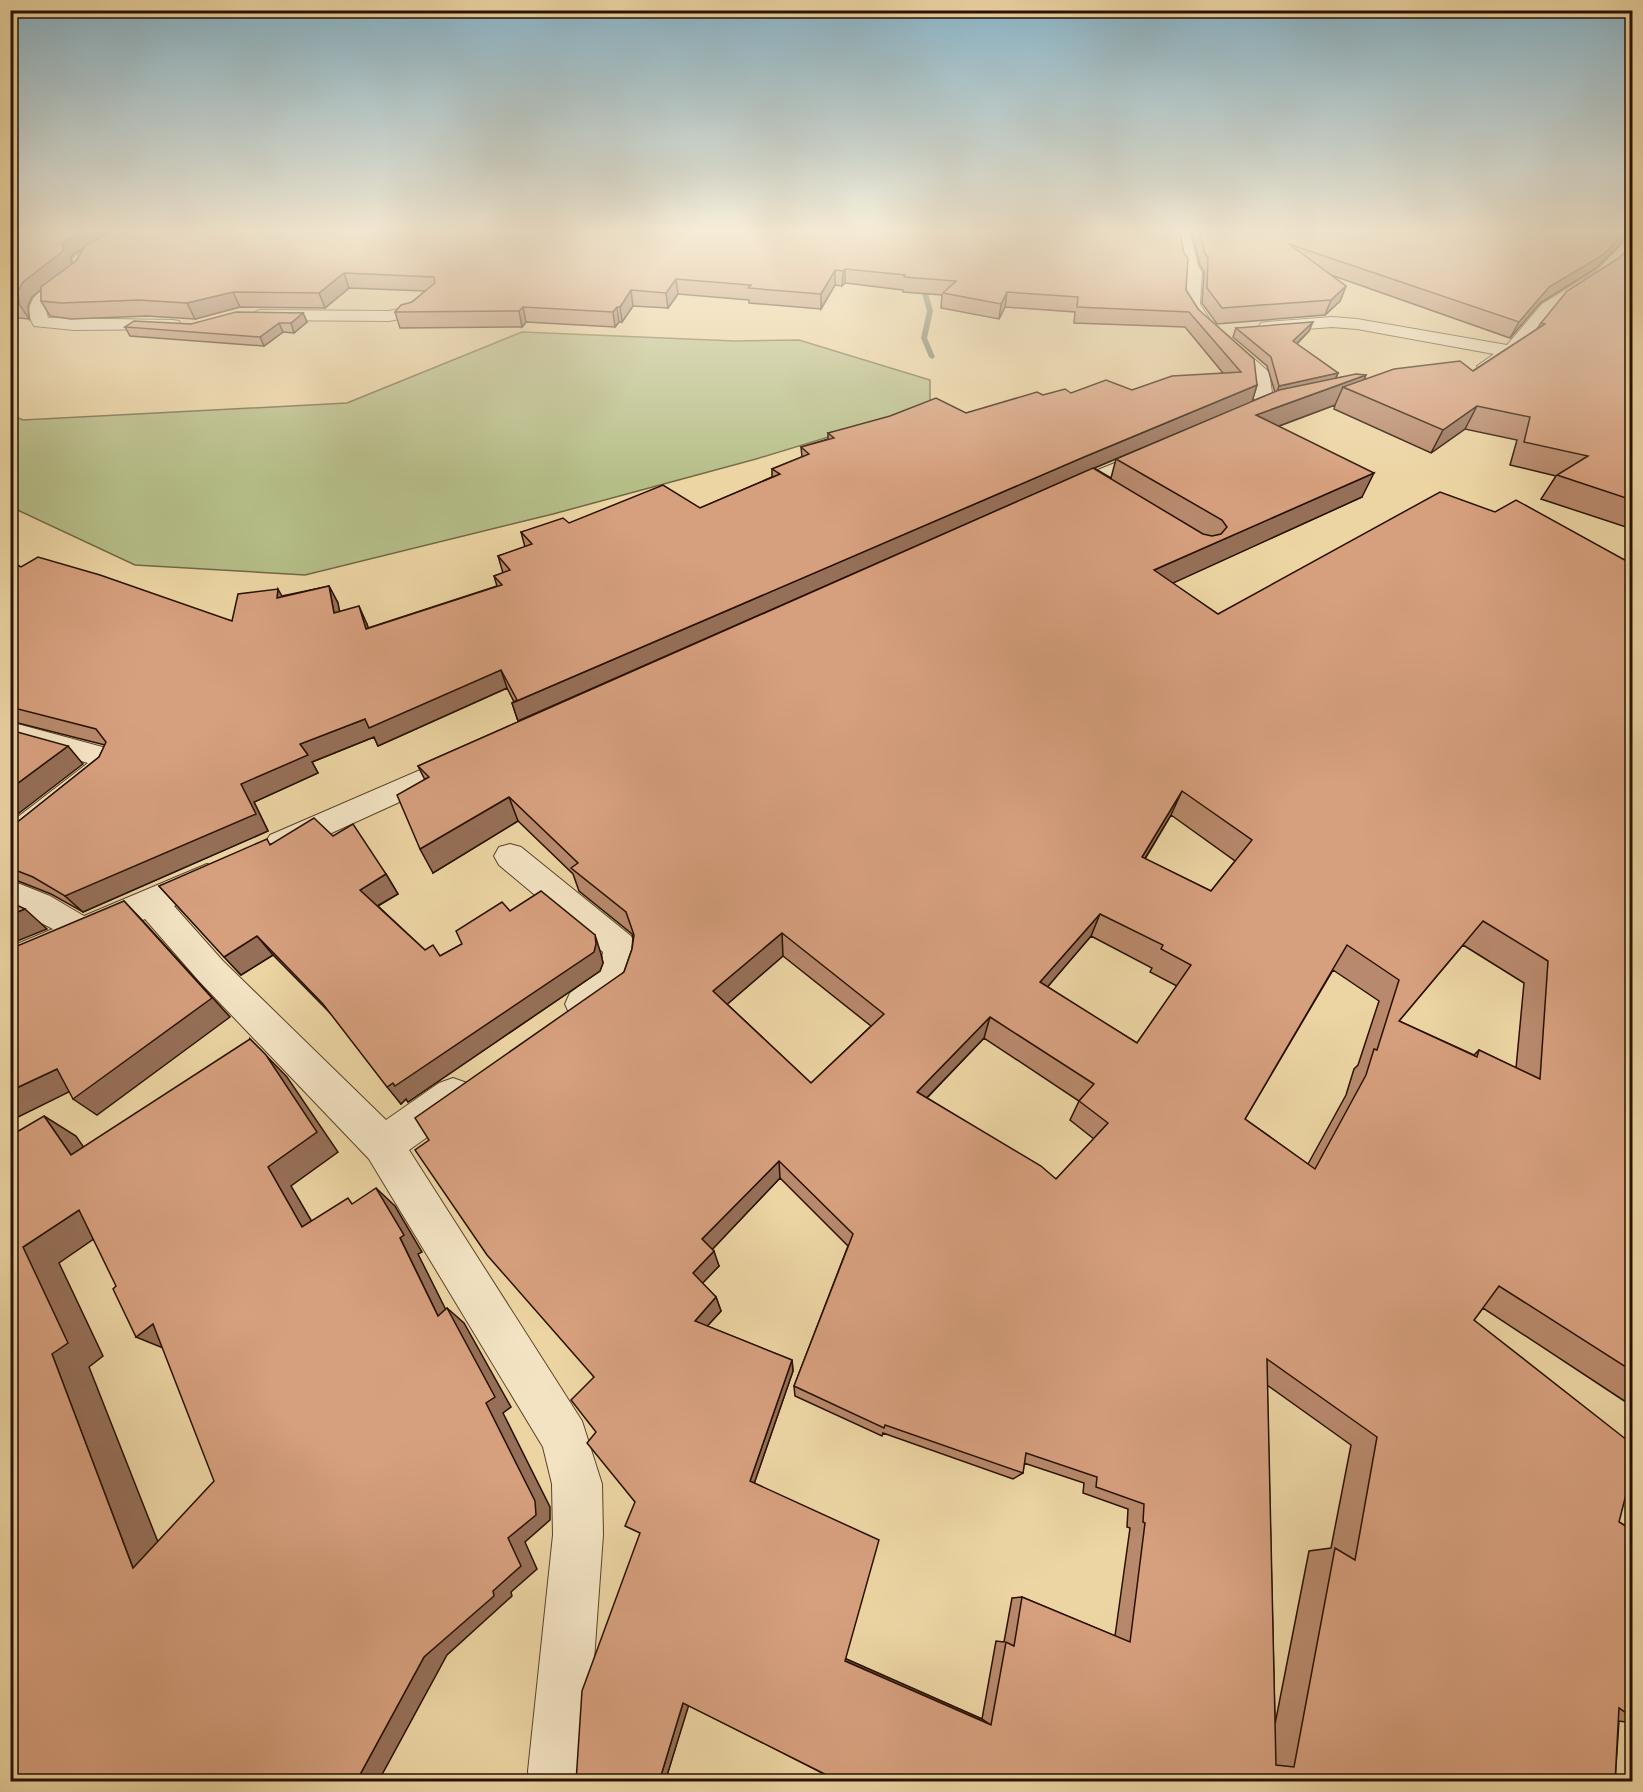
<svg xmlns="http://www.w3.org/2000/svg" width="1643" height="1792" viewBox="0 0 1643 1792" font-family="'IM FELL English',serif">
  <rect width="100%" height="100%" fill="#ecd4a3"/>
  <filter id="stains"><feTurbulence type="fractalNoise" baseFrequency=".00333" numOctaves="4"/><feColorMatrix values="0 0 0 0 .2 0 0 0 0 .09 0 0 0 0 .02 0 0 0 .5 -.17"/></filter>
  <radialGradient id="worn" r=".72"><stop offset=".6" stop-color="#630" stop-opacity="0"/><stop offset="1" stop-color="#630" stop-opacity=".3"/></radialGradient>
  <path fill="#b5bd87" stroke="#6f6844" stroke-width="1.5" d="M522,332l213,9 64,-1 131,40v26l-174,53 -203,55 -248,61 -170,-10 -124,-58v-92l12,5 324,-17z"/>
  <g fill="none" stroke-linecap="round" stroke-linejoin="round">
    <path fill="#6c7661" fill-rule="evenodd" d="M924,279l5,1 -2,10 6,21 -6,27 8,19 -3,2 -3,-2 -8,-19 6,-27 -6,-21z"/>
    <defs>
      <g id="minor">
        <path d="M126,229h19l-56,31 2,2 -8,12 -35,27 -2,9 2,8 125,2 6,1 2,4 -2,4 -105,1 -40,-4c-18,-30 21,-43 38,-58l3,-5 -3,-4 3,-3z"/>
        <path d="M1175,229h14l9,37 4,6 -2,32 10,16 59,52 5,34 -3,4 -32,14h-14l-3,-4 3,-4 29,-13 -3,-29 -56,-51 -11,-19 2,-32 -4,-5z"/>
        <path d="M1632,239v12l-26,26 -52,33 -37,45 -31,16 -6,-1 -3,-4 17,-12 -137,-25 -25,-2 -65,5 -6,-1 -3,-4 3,-4 6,-1 65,-5 25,2 150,26 35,-41 54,-33 31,-31z"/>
        <path d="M430,291l8,5 -23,20 -26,5 -130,-1 -8,-5 8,-5 130,1 15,-3 20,-15z"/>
        <path d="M1154,447l7,2 3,4 -3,4 -89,40 -8,1 -8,-1 -3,-5 3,-5z"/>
        <path d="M10,722l100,27 9,12 -6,12 -92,75 -11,4v-29l78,-60 -78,-22z"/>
        <path d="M464,751l10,3 5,7 -5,7 -182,83 -11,4 -11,-4 -5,-8 5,-8z"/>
        <path d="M510,844l11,3 110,89c15,30 -1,55 -26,72 -6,5 -14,11 -21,11 -4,0 -10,-3 -14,-4l-5,-11 5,-11 30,-22 3,-19 -104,-87 -5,-9 5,-9z"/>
        <path d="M207,864l11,4 5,9 -5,9 -44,20 49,55 163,159 53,-37 14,-5 14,5 5,13 -5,13 -58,41 173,271 20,63 1,51 -17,236 1,11h-58l-1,-11 25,-236 -1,-51 -9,-37 -174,-288 -170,-178 -54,-62 -135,58v-30l43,-18 -43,-22v-27l40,16 34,20z"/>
      </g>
    </defs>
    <use href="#minor" stroke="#5a4229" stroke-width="2"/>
    <use href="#minor" fill="#f3e3c3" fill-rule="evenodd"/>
  </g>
  <g fill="#b8896c" stroke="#291200" stroke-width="1.5" fill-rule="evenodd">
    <path d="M10,229h1169l7,61 12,19 59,76 -5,16 23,-9 -8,-26 -34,-29 3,-9 73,3 -12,13 41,29 -2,5 30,-3 -2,4 109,-8 64,-42 4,-6 78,-65 13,-12v283l-91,-30 15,-23 -46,-11 7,-25 -52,-11 -34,24 -97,-44 1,-4 -56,21 83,71 -190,86 46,31 414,-50v842l-149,-98 -9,12 145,202 13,8v193l-13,-2 -4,61h-788l1,-6 -140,-71 -23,77 -25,-249 -5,-31 -39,-70 -2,-55 -165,-237 195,-168 8,-23 1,-12 -1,-3 -53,-43 -6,-17 -55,-53 -85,52 -8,-93 -7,-14 638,-281 -538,236 -6,-18 2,-1 -7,-14 -129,58 -4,-9 -62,25 6,11 -64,29 14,29 -185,81 -32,-18 -38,-15 -3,-3v-48l89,-71 6,-12 -95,-24v-159l11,5 211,54 50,-25 47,-10 9,17 1,8 28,13 1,4 129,-42 -3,-10 9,-3 -5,-17 27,-9 -4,-15 48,-9 131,-15 72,-31v-8l30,-12 -1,-10 27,-8v-6l138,-20 77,-18 28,-2 61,-3 91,-17 -38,-46 -111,-4 1,-11 -70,-5 -6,12 -58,-11 1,-13 -39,-3v-2l-58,-7 -3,3 -7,-1 -14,24 -72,-6v-3l-71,-6 -10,14 -35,-2 -11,16h-3l-4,5 -89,-5 -4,5 -122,1 -5,-16 17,-10 13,-11 -76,-3 -24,20 -85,-1 -45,12 -48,-3 -76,3 -21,-3 -9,-15v-11l-9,7 -4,9 1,13 -19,-2zM83,249l-7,12 -5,4 1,-2 -2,-4 3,-5zM1122,456l-6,3 -5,19 -17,-10zM1171,815l64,46 -24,30 -66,-32zM1091,936l61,32 -2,4 27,14 -40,57 -90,-56zM1463,945l61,38 -8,85 -37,-18 -5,5 -75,-34zM783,956l88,70 -60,57 -84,-79zM1333,970l46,31 -21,64 -4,4 -8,26 -38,69 -63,-45zM984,1038l95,63 -9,19 24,19 -38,40 -129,-81zM780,1178l68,68 -54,140 1,10 87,40 1,-3 130,46 10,-6 1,-10 60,20 -1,10 45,16 -1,18 3,1 -15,108 -93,-39 -10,1 -8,44 -8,-1 -14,78 -136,-60 -92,-176 39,-112 -1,-11 -85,-34 14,-15 -5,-14 -14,-14 17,-17 -7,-17zM1267,1385l84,60 -20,103 -22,3 -34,173z"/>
    <path d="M1191,229h438l-8,14 -26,26 -55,34 -30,35 -179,-63 15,11 -6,15 -15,14 -108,9 -15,-21 2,-31 -4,-7z"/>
    <path d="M303,313l4,9 -13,11 -11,-1 -19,14 -134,-10 -5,-9 66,-3z"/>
    <path d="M333,836l53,38 12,20 -20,12 47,44 15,6 22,-12 48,-33 91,43 2,9 -3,8 -192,131 -2,-3 -5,5 -67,-87 -61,-62 -32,20 -82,-89 112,-42z"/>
  </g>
  <g fill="#966f58" stroke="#291200" stroke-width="1.5">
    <path d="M86,229h34l-47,25 -3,5 2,4 -2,3 -38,31 -4,9 1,13 -10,-15 -1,-13 5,-9 43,-42z"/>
    <path d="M1629,229l-8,14 -26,26 -55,34 -30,35 9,-16 30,-35z"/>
    <path d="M845,269v14l-3,3 1,-15z"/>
    <path d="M835,270v15l-14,24v-15z"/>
    <path d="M344,273l5,15 -24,20 -6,-15z"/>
    <path d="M676,279l2,15 -10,14 -2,-15z"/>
    <path d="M1346,286l-6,15 -15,14 6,-15z"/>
    <path d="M631,290l2,16 -11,16 -2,-15z"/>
    <path d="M233,292l7,15 -45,12 -8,-16z"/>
    <path d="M1007,292l-2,15 -6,12 2,-15z"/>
    <path d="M523,307l3,15 -4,5 -3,-16z"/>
    <path d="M617,307l2,15 -4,5 -2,-15z"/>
    <path d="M303,313l4,9 -13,11 -3,-10z"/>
    <path d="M1313,322l-4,9 -19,19 3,-9z"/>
    <path d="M279,323l4,9 -19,14 -4,-9z"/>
    <path d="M1338,373l-4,9 -58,13 3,-9z"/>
    <path d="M1366,375l-8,18 -15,-6 -8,18 -88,33 9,-23z"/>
    <path d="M1257,385l-5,17 -172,72 -562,247 -6,-18 572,-246z"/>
    <path d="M1477,406l-12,23 -34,24 12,-23z"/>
    <path d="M1374,473l-12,24 -215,98 7,-25z"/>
    <path d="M329,586l9,17 5,27 -9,-17z"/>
    <path d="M278,589l10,18 -11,-9z"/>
    <path d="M359,606l8,18 7,23 -8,-18z"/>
    <path d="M501,670l6,18 -129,58 -4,-9 -62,25 6,11 -64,29 14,29 -185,81 -18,-16 176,-112 59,-40 65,-25z"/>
    <path d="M68,746l15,18 -73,56v-31z"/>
    <path d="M1182,791l-11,24 -39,65 10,-23z"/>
    <path d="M509,797l9,24 -85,52 -13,-24z"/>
    <path d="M386,874l12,20 -26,15 -12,-19z"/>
    <path d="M124,901l19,20 87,96 -133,98 -24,-16z"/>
    <path d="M25,909l22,20 -37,15v-29z"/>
    <path d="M1100,914l-9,22 -58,68 7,-22z"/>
    <path d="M782,933l1,23 -66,57 -4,-22z"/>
    <path d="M595,935l6,19 2,9 -3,8 -192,131 -2,-3 -5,5 -14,-17z"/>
    <path d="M257,936l16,19 -32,20 -17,-18z"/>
    <path d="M990,1017l-6,21 -70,73 3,-19z"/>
    <path d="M250,1039l37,38 51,75 -47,34 34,58 -23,-17 -34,-60z"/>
    <path d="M57,1069l24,17 -71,35v-30z"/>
    <path d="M44,1116l32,20 26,38 -31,-19z"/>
    <path d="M779,1161l1,17 -73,77 -5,-16z"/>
    <path d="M376,1188l19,18 27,46 -4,2 38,76 -18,-14z"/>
    <path d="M79,1210l32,17 -52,36 44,93 -14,11 80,203 -36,-2 -81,-214 -29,-107z"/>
    <path d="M714,1251l5,15 -21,22 -5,-15z"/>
    <path d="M716,1297l5,14 -21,23 -5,-13z"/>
    <path d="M447,1308l17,15 47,84 -8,6 47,94v13l-25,22 12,27 -26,23 1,4 -65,59 -69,127h-22l68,-125 69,-66 15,-53 -22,-135z"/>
    <path d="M153,1324l15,26 -32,-13z"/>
    <path d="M792,1360l1,11 -40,116 -3,-6z"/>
    <path d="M844,1658l138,61 9,6 -146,-64z"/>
    <path d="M691,1698l-26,84h-6l24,-79z"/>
  </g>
  <g fill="#d69f7e" stroke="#291200" stroke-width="1.5" fill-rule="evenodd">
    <path d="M10,229h76l-20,11 -4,4 2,5 -2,3 -39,30 -5,9 1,13 -9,-1z"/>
    <path d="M116,229h1063l5,24 4,5 -2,32 12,19 56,50 3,26 -173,72 -572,246 5,-3 -16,-30 -132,58 -4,-9 -65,25 8,11 -67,29 15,30 -191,82 -32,-19 -23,-9v-40l89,-71 7,-15 -10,-13 -86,-22v-145l11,5 17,-10 62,18 132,46 6,-27 40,-5 -1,9 52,-12 5,27 25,-7 7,23 136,-44 -8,-9 16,-6 -12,-14 34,-12 -11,-12 42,-14 6,5 94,-38 37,23 80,-34 -8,-5 37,-15 -8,-7 33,-9 -6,-5 62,-17 46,-18 30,15 71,-21 6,3 22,-6 6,4 35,-13 26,10 40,-14 69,-4 -52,-60 -112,-5 1,-10 -71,-5 -6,12 -58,-11 13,-12 -52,-4 1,-2 -60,-6 -2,2 -8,-1 -14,24 -73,-6 3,-3 -75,-6 -10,14 -35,-3 -11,17h-3l-4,5 -90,-5 -4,4 -124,1 6,-7 11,-3 23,-19 -1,-6 -90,-4 -25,20 -86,-1 -46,11 -48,-3 -77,3 -21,-2v-14l35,-26 9,-15z"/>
    <path d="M1199,229h430l-26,26 -54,32 -30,35 -230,-78 57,42 -15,14 -109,8 -15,-20 1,-30 -4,-7z"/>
    <path d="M1632,246v254l-75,-25 31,-19 -64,-14 6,-25 -53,-11 -34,24 -100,-43 51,-18 66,-8 13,10 72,-47 -4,-1 26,-32 52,-33z"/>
    <path d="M236,312l67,1 -12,10h-12l-19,14 -135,-10 9,-6 57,3z"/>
    <path d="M1313,322l-20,19 45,32 -59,13 -8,-29 -35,-29z"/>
    <path d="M1356,374l10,1 -110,40 118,58 -220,97 64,44 222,-122 55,20 21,-12 116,64v807l-133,-85 -25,34 158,124v27l-13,51 13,8v187l-13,-9 -4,74h-786l2,-5 -148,-74 -24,79h-83l6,-91 58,-158 -15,-7 10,-24 -48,-59 9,-11 -25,-32 23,-23 -107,-122 -72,-105 14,-10 -14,-22 209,-146 8,-23 2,-14 -8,-23 -55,-44 7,-5 -69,-66 -89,52 -23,-54 32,-18 -11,-11 675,-298 110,66 9,2 9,-2 6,-7 -5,-7 -106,-61 163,-69zM1182,791l70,49 -41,51 -69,-34zM1100,914l63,31 -2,4 30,16 -54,78 -97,-61zM1483,921l65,40 -8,118 -61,-29 -2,7 -78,-36zM782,933l102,81 -73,69 -98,-92zM1347,945l52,35 -22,70 -3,-1 -8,26 -51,94 -70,-50zM990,1017l104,67 -15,17 29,22 -52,56 -15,-13 -124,-74zM779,1161l74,73 -59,152 90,42 1,-3 138,48 3,-20 71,24 -1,10 48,17 -1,18 2,1 -15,119 -108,-45 -8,49 -8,-4 -15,83 -146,-64 34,-121 -129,-59 42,-121 -97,-39 21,-24 -23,-24 21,-22 -12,-12zM1267,1359l110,78 -22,123 -20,-12 -41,219 -18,-2z"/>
    <path d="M10,730l58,16 -58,43z"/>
    <path d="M314,818l19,18 20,-12 33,50 -26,16 65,60 8,-5 7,11 22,-12 -6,-13 46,-29 8,9 31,-20 54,44 1,9 -2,8 -199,134 -2,-3 -6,4 -64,-83 -66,-68 -33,21 -65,-71 108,-47 3,6z"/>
    <path d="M124,901l88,97 -139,101 -16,-30 -47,22v-142z"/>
    <path d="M10,902l15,7 -15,6z"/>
    <path d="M250,1039l16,16 51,77 -49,35 34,60 46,-29 4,6 24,-16 28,47 -4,3 38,78 9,-8 48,89 -9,6 49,98 1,14 -28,23 13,28 -28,25 1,5 -70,61 -68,125h-346v-646l34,-20 27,39zM79,1210l37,76 -3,3 23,48 17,-13 61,157 -81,87 -81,-214 16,-11 -45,-96z"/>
  </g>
  <linearGradient id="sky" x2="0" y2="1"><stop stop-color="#88b6cc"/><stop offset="0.48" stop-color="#f6ecd6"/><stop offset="1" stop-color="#f6ecd6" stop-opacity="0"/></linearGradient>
  <rect width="1643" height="480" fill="url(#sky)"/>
  <rect width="1643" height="1792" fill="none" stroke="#ecd4a3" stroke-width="36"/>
  <rect x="12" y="12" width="1619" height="1768" fill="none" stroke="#291200" stroke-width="3"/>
  <rect x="18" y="18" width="1607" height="1756" fill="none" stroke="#291200" stroke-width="1.5"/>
  <rect width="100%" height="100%" filter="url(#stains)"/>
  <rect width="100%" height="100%" fill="url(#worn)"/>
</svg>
